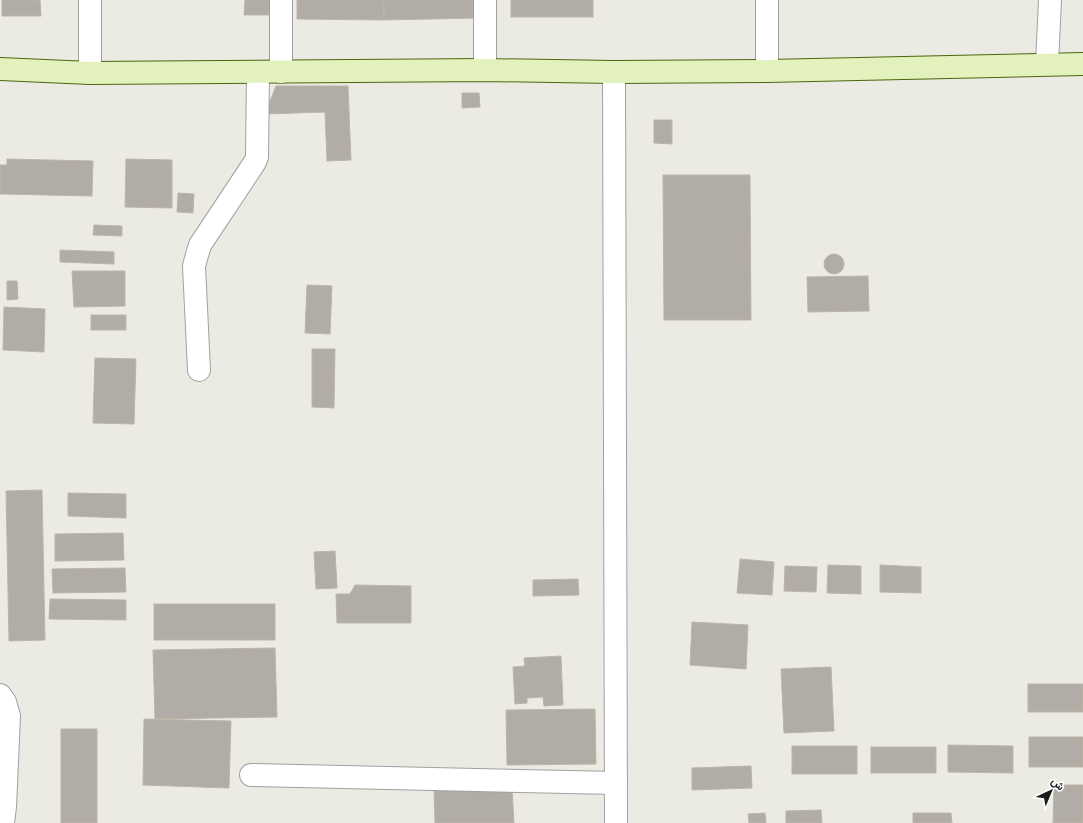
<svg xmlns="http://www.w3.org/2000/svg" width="1083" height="823" viewBox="0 0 1083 823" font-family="'IBM Plex Sans',Vazirmatn,sans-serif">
  <rect width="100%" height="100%" fill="#ecebe3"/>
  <g fill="#b1ada6" stroke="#bcb5a7">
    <path d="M2,0h38l1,16h-39z"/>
    <path d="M245,0h26v15h-27z"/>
    <path d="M297,0h87v20l-87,-1z"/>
    <path d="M384,0h92l1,18 -93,2z"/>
    <rect x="511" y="0" width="82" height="17"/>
    <path d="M276,86h72l3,74 -24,1 -2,-49 -60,2z"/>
    <path d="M462,93h17l1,14 -18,1z"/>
    <path d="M654,120h18v24l-18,-1z"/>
    <path d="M7,159l86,2 -1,35 -92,-2v-29h7z"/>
    <path d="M126,159l46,1v48l-47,-1z"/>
    <path d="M663,175h87l1,145h-87z"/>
    <path d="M178,193l16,1 -1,19 -16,-1z"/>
    <path d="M94,225l28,1v10l-29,-1z"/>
    <path d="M60,250l54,2v12l-54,-2z"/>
    <circle cx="834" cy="264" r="10"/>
    <path d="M72,271h53v35l-51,1z"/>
    <path d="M868,276l1,35 -61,1 -1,-35z"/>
    <path d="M7,281h10l1,18 -11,1z"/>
    <path d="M307,285l25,1 -2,48 -25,-1z"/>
    <path d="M4,307l41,2 -1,43 -41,-2z"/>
    <rect x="91" y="315" width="35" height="15"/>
    <path d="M312,349h23l-1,59 -22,-1z"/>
    <path d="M95,358l41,1 -2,65 -41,-1z"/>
    <path d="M42,490l3,150 -36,1 -3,-150z"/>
    <path d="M68,493l58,1v24l-58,-2z"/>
    <path d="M123,533l1,27 -69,1v-27z"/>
    <path d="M335,551l2,37 -21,1 -2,-37z"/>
    <path d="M740,559l34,3 -2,33 -35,-2z"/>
    <path d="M828,565l33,1v28l-34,-1z"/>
    <path d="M880,565l41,2v26l-41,-1z"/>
    <path d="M785,566l32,1 -1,25 -32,-1z"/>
    <path d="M125,568l1,24 -73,1 -1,-24z"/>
    <path d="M578,579l1,16 -46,1v-16z"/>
    <path d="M355,585l56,1v37h-74l-1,-29h14z"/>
    <path d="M50,599l76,1v20l-77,-1z"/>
    <rect x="154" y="604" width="121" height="36"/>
    <path d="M692,622l56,3 -2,44 -56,-4z"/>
    <path d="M275,648l2,69 -122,2 -2,-69z"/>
    <path d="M561,656l2,49 -19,1 -1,-9 -16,1v5l-12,1 -2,-37 12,-1 -1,-8z"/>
    <path d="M831,667l3,64 -50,2 -3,-64z"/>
    <rect x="1028" y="684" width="55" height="28"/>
    <path d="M595,709l1,55 -89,1 -1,-55z"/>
    <path d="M144,719l87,2 -2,67 -86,-3z"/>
    <rect x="61" y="729" width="36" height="94"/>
    <rect x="1029" y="737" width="54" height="30"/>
    <path d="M948,745l65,1v27l-65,-1z"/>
    <rect x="792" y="746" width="65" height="28"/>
    <rect x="871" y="747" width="65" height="26"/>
    <path d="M751,766l1,22 -60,2v-22z"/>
    <path d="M1054,785h29v38h-30z"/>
    <path d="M512,788l2,35h-79l-1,-32z"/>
    <path d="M821,810l1,13h-36v-12z"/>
    <path d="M765,813l1,10h-17l-1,-9z"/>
    <path d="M913,813h38l1,10h-39z"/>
  </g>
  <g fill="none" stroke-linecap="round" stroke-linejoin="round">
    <defs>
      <g id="street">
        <path d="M90,0v73"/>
        <path d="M281,0v72"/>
        <path d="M1047,64l3,-64"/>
        <path d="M485,70v-70"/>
        <path d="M767,71v-71"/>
        <path d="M614,72l2,751"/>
        <path d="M199,370l-5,-104 3,-11 3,-10 55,-83 2,-5 1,-85"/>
        <path d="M0,695l5,7 4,14 -4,91 -2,16"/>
        <path d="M251,775l365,8"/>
      </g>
      <path id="secondary" d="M0,69l90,4 395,-3 129,2 153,-1 316,-7"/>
    </defs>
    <use href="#street" stroke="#a0a0a0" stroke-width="24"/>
    <use href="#secondary" stroke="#4a6610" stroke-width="24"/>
    <use href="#street" stroke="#fff" stroke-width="22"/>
    <use href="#secondary" stroke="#e3f2bc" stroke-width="22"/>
  </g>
  <g transform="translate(1051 791) rotate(44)" stroke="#ffffff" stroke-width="3" paint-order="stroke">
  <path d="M0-3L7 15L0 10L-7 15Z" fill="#1c1c1c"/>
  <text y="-6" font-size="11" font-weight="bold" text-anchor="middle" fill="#1c1c1c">ش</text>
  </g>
</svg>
